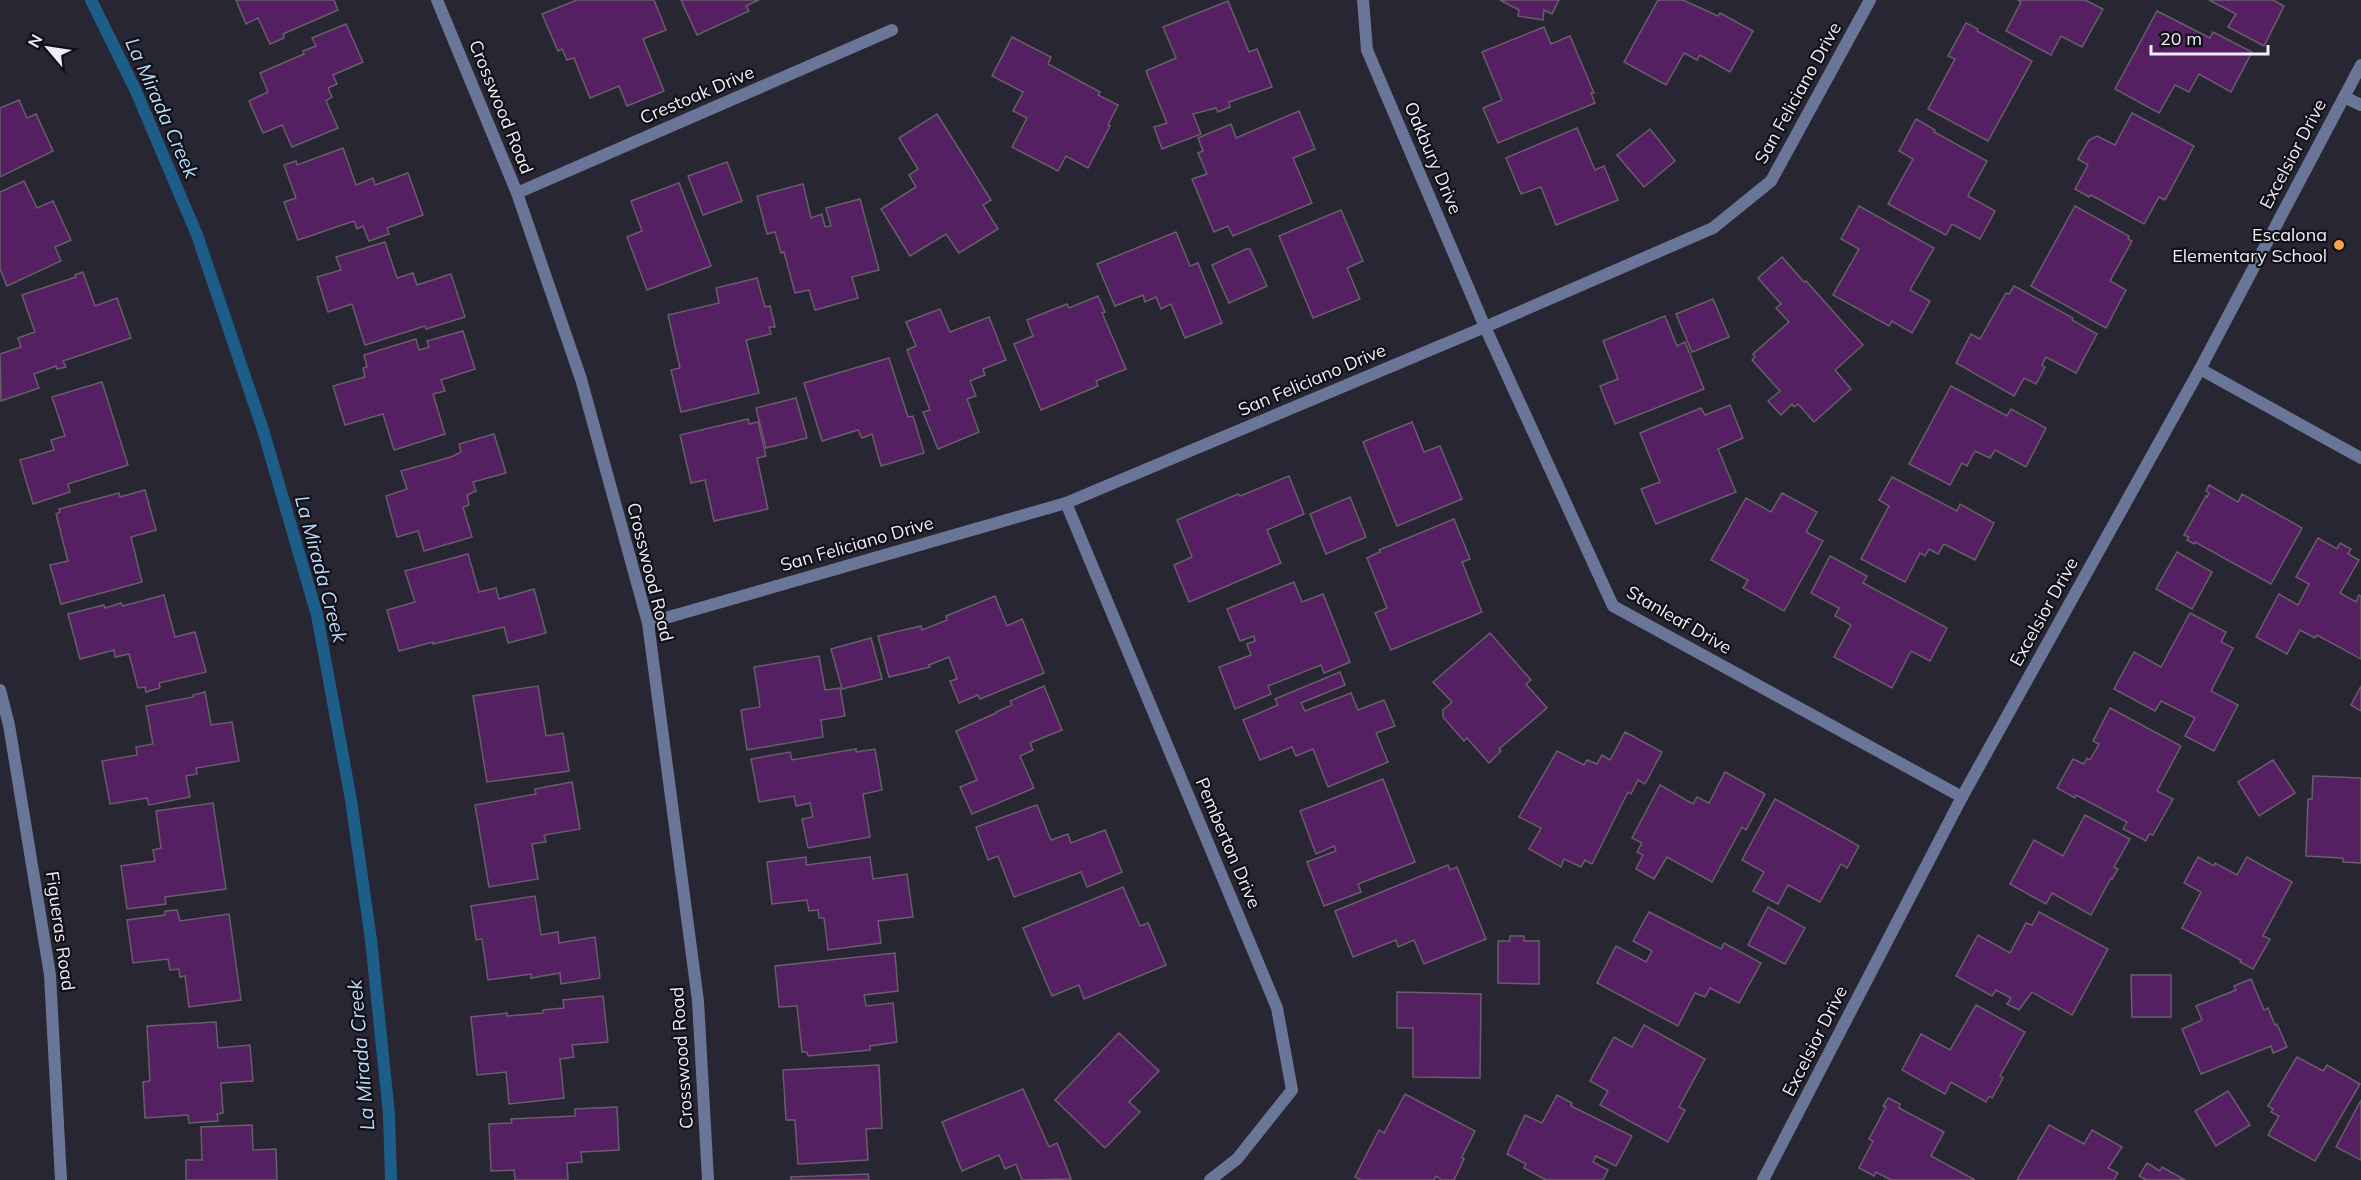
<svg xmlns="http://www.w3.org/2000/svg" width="2361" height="1180" viewBox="0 0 2361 1180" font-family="Mulish,sans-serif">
  <rect width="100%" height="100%" fill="#292634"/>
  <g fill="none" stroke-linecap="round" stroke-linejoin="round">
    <path stroke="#1d5e89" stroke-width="12" d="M91,0l44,89 62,146 66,195 54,185 34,185 20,140 18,174 2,66"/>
  </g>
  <g fill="#552061" stroke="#685d6a" stroke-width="1.5">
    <path d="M236,0h98l4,10 -55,24 1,4 -14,6 -12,-26 -12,6z"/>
    <path d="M577,0h77l12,30 -23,9 21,52 -37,15 -8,-20 -29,12 -16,-40 -7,2 -5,-11 -4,2 -16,-37z"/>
    <path d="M681,0h78l-13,6 3,5 -52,24z"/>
    <path d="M1500,0h59l-7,14 -8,-4 -1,10 -25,-4 1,-6z"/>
    <path d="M1658,0h25l35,16 2,-3 33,18 -23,41 -30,-17 -3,5 -13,-7 -18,32 -42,-23z"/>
    <path d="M2018,0h67l18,9 -21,38 -21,-11 -10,19 -45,-24 15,-29z"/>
    <path d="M2209,0h64l11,6 -20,40 -36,-19 8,-13z"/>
    <path d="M1228,1l21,51 8,-3 15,38 -43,15 1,5 -12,5 -2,-4 -23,6 8,20 -39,15 -8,-22 13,-4 -21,-52 30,-13 -13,-31z"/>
    <path d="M2157,11l53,27 3,-6 39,20 -21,40 -32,-18 -10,18 -14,-7 -16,28 -44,-24z"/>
    <path d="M1966,23l12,6 -1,2 55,30 -44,80 -60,-32 27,-50 -7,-3z"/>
    <path d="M346,24l17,38 -30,13 4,9 -9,4 4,9 -6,4 12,27 -46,19 -10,-22 -19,8 -14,-32 19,-9 -8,-19 44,-19 -1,-3 13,-5 -4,-8z"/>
    <path d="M1544,27l7,17 19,-8 24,57h-3l4,10 -97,40 -15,-35 19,-8 -20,-48z"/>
    <path d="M1012,37l39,20 -3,7 52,28 -2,3 20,10 -10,20 2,1 -22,42 -22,-12 -8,15 -46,-24 15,-29 -14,-7 10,-19 -31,-16z"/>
    <path d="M19,100l8,18 9,-4 17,37 -53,26v-69z"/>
    <path d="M1299,111l16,38 -22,9 19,45 -79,33 -5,-10 -14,6 -22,-53 15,-5 -9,-21 5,-2 -5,-13 33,-14 5,14z"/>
    <path d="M2132,113l62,33 -29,54 -6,-3 -15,27 -53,-29 -2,2 -14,-8 13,-24 -10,-6 11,-19 8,-4 18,9z"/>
    <path d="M937,114l54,86 -8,5 15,24 -39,24 -13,-19 -36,22 -29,-47 35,-22 -7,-12 9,-6 -19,-31z"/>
    <path d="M1916,119l19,11 -1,2 53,29 -19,35 27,15 -15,28 -28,-15 -6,11 -58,-31 25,-45 -14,-8z"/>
    <path d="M1577,128l18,42 9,-4 14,34 -62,25 -15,-38 -20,7 -15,-36z"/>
    <path d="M1650,129l25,32 -31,26 -27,-32z"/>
    <path d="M343,148l13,37 17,-7 2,7 33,-12 15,42 -36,13 2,6 -20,7 -6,-15 -6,3 -3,-8 -56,19 -14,-38 12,-4 -12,-33 12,-4 1,4z"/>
    <path d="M727,162l15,39 -39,14 -15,-39z"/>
    <path d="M24,181l13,27 16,-7 18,39 -16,7 6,14 -54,25 -7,-17v-77z"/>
    <path d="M679,183l32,83 -64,24 -20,-53 15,-6 -11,-30z"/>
    <path d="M803,184l8,34 11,-4 3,13 6,-1 -5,-18 34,-9 19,71 -27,7 6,21 -43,12 -6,-20 -14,3 -11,-41 -3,1 -6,-21 -8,2 -10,-38z"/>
    <path d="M1859,206l75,42 -24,42 20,11 -18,32 -20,-12 -3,5 -56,-31 26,-46 -18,-10z"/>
    <path d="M2075,206l54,30 -1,3 4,2 -22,40 16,9 -20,38 -75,-42z"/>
    <path d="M1341,210l22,51 -16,7 13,31 -47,19 -34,-82z"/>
    <path d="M1176,232l14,34 8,-3 24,60 -37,15 -14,-34 -10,5 -5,-12 -11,5 -2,-7 -28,11 -18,-42z"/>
    <path d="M385,242l12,36 16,-5 4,12 34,-11 14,43 -39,12 -1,-3 -60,19 -13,-41 -24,8 -11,-35 24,-7 -5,-13z"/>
    <path d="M1246,249h4l17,37 -38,17 -17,-38z"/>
    <path d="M1782,257l22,25 2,-1 57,64 -28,25 16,19 -37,33 -16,-18 -4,3 -2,-3 -11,11 -13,-14 12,-10 -28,-31 3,-3 -2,-3 36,-32 -13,-14 5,-4 -23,-26z"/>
    <path d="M83,272l12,34 22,-8 14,40 -68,23 3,6 -9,2 -1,-3 -22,8 5,14 -38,13 -1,-47 21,-7 -3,-9 17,-6 -13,-37 54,-18 -1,-2z"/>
    <path d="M757,278l8,29 5,-1 5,21h-6l2,7 -25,6 13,53 -78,19 -10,-42 9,-2 -12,-53 51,-12 -3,-15z"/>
    <path d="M2014,286l59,32 -1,2 25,14 -21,39 -30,-16 -4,8 3,2 -9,17 -12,-6 -10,18 -58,-33 15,-29 9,5 26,-46 3,1z"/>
    <path d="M1098,296l7,16 -3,1 24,56 -30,12 2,5 -57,24 -27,-66 19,-8 -6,-16 40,-16 2,4z"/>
    <path d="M1713,299l16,38 -37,15 -16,-38z"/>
    <path d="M940,309l10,23 39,-15 17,43 -23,9 2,6 -15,6 6,15 -9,3 12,33 -41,17 -15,-37 7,-2 -23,-60 9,-4 -10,-24z"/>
    <path d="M1665,316l12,30 8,-4 19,47 -89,35 -15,-38 18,-7 -15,-38z"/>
    <path d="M463,331l12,38 -34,11 4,11 -12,3 12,40 -51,16 -11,-36 -38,11 -12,-39 32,-9 -2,-9 4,-1 -3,-12 52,-16 3,11 10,-3 -2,-6z"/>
    <path d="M889,358l19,59 5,-1 11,37 -43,13 -9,-32 -10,4 -4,-8 -36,11 -18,-58z"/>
    <path d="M102,382l26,83 -60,19 2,8 -37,12 -13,-44 34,-10 -3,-10 14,-4 -13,-39z"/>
    <path d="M1951,386l56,30 4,-7 35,19 -20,39 -31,-17 -5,8 -15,-7 -8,15 -5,-3 -12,22 -41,-21z"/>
    <path d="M796,398l11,40 -41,10 -10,-40z"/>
    <path d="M1730,405l13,33 -25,11 18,43 -80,32 -15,-35 19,-7 -20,-49 61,-25 4,7z"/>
    <path d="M748,419l1,5 9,-2 8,34 -9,2 11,51 -54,12 -9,-41 -14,3 -11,-48z"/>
    <path d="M1412,422l12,30 16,-6 22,53 -65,27 -34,-84z"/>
    <path d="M494,434l12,39 -33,9 3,9 -9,4 2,10 -6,2 9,30 -48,14 -6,-20 -21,6 -11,-41 21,-7 -6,-18 50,-14 10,-5 -2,-8z"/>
    <path d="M1289,476l15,38 -37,16 14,33 -92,39 -15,-37 18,-8 -15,-37 61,-26 2,2z"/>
    <path d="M1892,477l65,34 3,-7 34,19 -19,37 -31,-16 -6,10 -9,-5 -4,7 -5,-3 -15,29 -44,-23 28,-53 -10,-6z"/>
    <path d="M2209,485l29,17 4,-8 60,34 -31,56 -76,-42 -1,2 -7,-4 2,-3 -5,-2 22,-39 1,1 2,-4 -3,-2z"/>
    <path d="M145,490l11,40 -25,7 11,45 -81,22 -11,-39 18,-4 -12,-47 4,-2 -1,-3 60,-16 1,4z"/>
    <path d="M1782,493l35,19 -11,20 17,9 -39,70 -41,-23 5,-8 -37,-20 35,-62 25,14z"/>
    <path d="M1350,497l16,40 -40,17 -16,-40z"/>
    <path d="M1454,519l16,40 -8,3 20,50 -91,38 -16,-37 12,-5 -20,-50 13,-6 -1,-2z"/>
    <path d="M2318,538l19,11 3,-6 11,6 -3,5 11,6 -19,33 16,9 3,-7 2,1v63l-44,-24 -2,3 -15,-8 -13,24 -31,-17 23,-43 19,11 11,-21 -13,-7z"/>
    <path d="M2177,552l35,20 -20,37 -36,-20z"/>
    <path d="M468,554l11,38 17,-4 3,11 35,-10 12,44 -38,10 -4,-16 -71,17v-2l-34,9 -12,-41 28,-8 -10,-31z"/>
    <path d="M1830,556l37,20 -4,7 84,45 -17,33 -19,-10 -19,37 -58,-31 17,-32 -16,-9 4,-8 -28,-15z"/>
    <path d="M1294,582l8,20 21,-8 27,68 -26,11 -3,-8 -53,21 3,8 -36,15 -16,-42 32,-12 -4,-11 8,-3 -1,-5 -14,5 -13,-32z"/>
    <path d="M164,595l11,42 20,-5 11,40 -47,11 1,5 -14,4 -1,-5 -7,1 -9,-34 -14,3 -1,-7 -34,9 -12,-45 36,-9 1,3 16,-5 2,3z"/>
    <path d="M995,596l12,30 15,-7 22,54 -64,26 -2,-4 -19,8 -9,-22 7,-2 -8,-22 -20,8 1,2 -41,10 -11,-41 43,-10 1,4 25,-10 -1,-4z"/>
    <path d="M2190,613l36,19 -5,10 12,6 -22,43 27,14 -24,46 -29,-15 10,-18 -34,-17 -6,10 -41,-22 20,-37 27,15z"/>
    <path d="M1490,633l41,47 -5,4 21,24 -48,41 2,2 -12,12 -22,-25 -3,3 -21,-24v-7l9,-8 -19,-20z"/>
    <path d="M871,638l11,41 -40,10 -11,-40z"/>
    <path d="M819,656l6,34 15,-2 5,28 -24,4 2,17 -76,13 -6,-40 19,-3 -6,-40z"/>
    <path d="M1340,672l5,13 -44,18 4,8 46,-18 7,17 26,-10 11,26 -19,7 12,29 -60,25 -15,-38 -17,7 -4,-9 -32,13 -17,-40 35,-15 -3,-6z"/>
    <path d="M538,686l8,50 17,-3 6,38 -82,11 -14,-86z"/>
    <path d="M1044,686l18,44 -32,13 3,7 -13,6 14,32 -62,26 -12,-27 17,-7 -21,-49 40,-18v-1l16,-7 -2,-4z"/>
    <path d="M2361,686v25l-10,-6z"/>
    <path d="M205,692l6,33 21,-3 7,39 -43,7 1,6 -11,2 4,21 -41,8 -2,-7 -37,6 -8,-43 35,-6 -1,-8 17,-3 -7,-38 47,-9v-2z"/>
    <path d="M2110,708l71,38 -24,45 16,8 -20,36 -4,-1 -3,7 -23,-12 4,-7 -51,-27 -1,3 -18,-10 16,-29 11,5 3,-6 3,2 9,-16 -6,-3z"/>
    <path d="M1625,732l37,20 -17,32 -7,-4 -7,14 -3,-2 -36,72 -7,-4 -4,7 -17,-8 -3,8 -32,-18 12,-21 -22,-11 38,-66 27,14 3,-5 10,4 5,-9 8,5z"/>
    <path d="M856,749v3l19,-3 7,41 -19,4 7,43 -62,11 -6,-29 11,-2 -3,-14 -14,3 -2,-10 -35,6 -8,-43 39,-7 2,8z"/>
    <path d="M2273,760l22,33 -36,23 -21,-34z"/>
    <path d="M1725,772l40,22 -19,36 -4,-3 -30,55 -45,-25 -13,22 -18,-10 7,-14 -6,-3 5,-9 -10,-5 28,-53 33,19 4,-7 12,6z"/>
    <path d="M2313,776l48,2v85l-18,-1v-4l-37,-2 2,-57h4z"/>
    <path d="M1383,779l32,83 -57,22 3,8 -37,14 -17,-44 29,-11 -2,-5 -18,8 -16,-43z"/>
    <path d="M572,782l8,47 -36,6 2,7 -14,2 6,35 -49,8 -14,-82 61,-11 -1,-5z"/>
    <path d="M1775,799l84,47 -12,22 -6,-4 -21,38 -32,-17 -10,19 -25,-13 11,-19 -22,-12z"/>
    <path d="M213,803l13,86 -61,8 1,7 -39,5 -6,-43 34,-5 -2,-11 8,-2 -5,-37z"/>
    <path d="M1037,805l14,35 17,-6 3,9 34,-13 17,42 -35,15 -6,-15 -67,25 -16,-41 -10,4 -12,-33z"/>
    <path d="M2085,815l45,24 -16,28 4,2 -6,10 -1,-1 -20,37 -39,-22 -6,11 -36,-20 24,-44 29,16z"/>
    <path d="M806,857v8l64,-8 3,22 34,-5 6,43 -35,4 3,22 -53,7 -4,-32h-5l-1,-8 -9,1 -2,-11 -35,4 -5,-42z"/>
    <path d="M2198,857l16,9 1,-3 22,12 10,-18 45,25 -29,54 7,3 -17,30 -13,-7 1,-2 -59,-32 19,-36 -17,-9z"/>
    <path d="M1448,865l2,5 7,-3 29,72 -62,25 -10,-24 -16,7 -2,-7 -43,17 -18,-46z"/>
    <path d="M1123,887l17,39 8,-3 18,42 -82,34 -5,-14 -27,11 -29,-68z"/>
    <path d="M535,896l6,39 17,-3 1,11 36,-6 5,41 -39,6 -1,-11 -29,5v-4l-43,6 -6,-41 -6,1 -5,-34z"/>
    <path d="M1768,907l37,21 -20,36 -37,-19z"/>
    <path d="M177,910l3,11 49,-7 12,86 -52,7 -4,-31 -5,1 -1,-8 -9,1 -2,-11 -35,4 -6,-43 38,-5v-4z"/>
    <path d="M1649,912l72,37 3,-6 37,20 -22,40 -29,-15 -5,9 -10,-4 -17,33 -81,-43 19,-37 30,16 6,-11 -19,-10z"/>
    <path d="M2039,912l69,37 -36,66 -40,-23 -13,18 -12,-6 4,-6 -15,-8 -4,6 -36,-20 22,-41 32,18 16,-30 6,2z"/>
    <path d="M1510,936h14v5h15v43l-41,-1v-42h12z"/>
    <path d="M895,953l3,38 -34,4 2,11 27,-3 4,39 -27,4v4l-62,6 -1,-4h-5l-5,-46 -18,1 -4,-41z"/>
    <path d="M2131,975h40v42h-39z"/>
    <path d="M2251,979l13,31 4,-2 7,17 2,-1 10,23 -14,6 -2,-7 -70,28 -19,-45 20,-9 -6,-14 40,-16 -2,-4z"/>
    <path d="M1397,992l84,2 -1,84 -67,-1v-49h-16z"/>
    <path d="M603,996l5,46 -36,3 2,12 -14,2 4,39 -55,6 -3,-32 -29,3 -6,-58 36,-4v3l36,-3v-3l21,-2 -1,-8z"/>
    <path d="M1976,1005l49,27 -25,44 3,2 -11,20 -3,-2 -3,6 -35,-20 -6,12 -43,-24 19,-36 29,16z"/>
    <path d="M216,1022l2,26 32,-3 3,36 -32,2 2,30 -6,1 1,7 -29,2 -1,-8 -43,3 -2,-36 7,-1 -3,-55z"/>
    <path d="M1644,1025l61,34 -26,48 6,3 -17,32 -68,-37 8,-14 -18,-10 24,-44 18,10z"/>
    <path d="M1119,1033l40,38 -30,31 11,10 -35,36 -50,-48z"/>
    <path d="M2297,1057l26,14 4,-6 33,19 -45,77 -47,-26 11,-19 -8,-4 2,-3 -5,-3z"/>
    <path d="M879,1065l3,63 -16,1 2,31 -70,4 -3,-44h-9l-3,-50z"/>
    <path d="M1023,1089l26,58 8,-4 14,36 -49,1 -6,-16 -11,5 -6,-14 -37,16 -20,-49z"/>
    <path d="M2228,1091l22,34 -34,21 -21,-35z"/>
    <path d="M1405,1094l70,37 -13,26 2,2 -10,21h-12l-6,-4 -2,4h-73l-6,-3 24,-47 5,3z"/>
    <path d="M1557,1095l15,8 -1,3 61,30 -16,30 -20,-10 -3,6 15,8 -5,10h-57l-22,-12 2,-4 -19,-10 18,-39 17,8z"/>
    <path d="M1888,1098l12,6 -1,4 45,24 -13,24 44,24h-84l-15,-8 -2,4 -15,-8 14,-27 -4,-2 17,-32 -3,-1z"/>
    <path d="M2361,1100v60l-25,-13z"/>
    <path d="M617,1107l2,43 -38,2 1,10 -15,1 1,17h-53l-1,-10 -23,1 -2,-47 23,-1 -1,-4 64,-3v-7z"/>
    <path d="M252,1125l1,25 23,-1 1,31h-91v-20h16l-1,-33z"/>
    <path d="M2049,1125l35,19 8,-14 30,17 -14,21 10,5 -4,7h-97z"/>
    <path d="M2147,1163l13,8 2,-4 23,13h-39l-7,-4z"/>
    <path d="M868,1174l1,6h-78v-3z"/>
  </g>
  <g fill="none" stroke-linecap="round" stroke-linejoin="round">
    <path stroke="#697697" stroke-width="12" d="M2344,97l17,8"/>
    <g stroke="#697697" stroke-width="12">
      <path d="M437,0l80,193 64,186 67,244 50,378 10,179"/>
      <path d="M1363,0l4,50 118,277 128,279 349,191"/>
      <path d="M517,193l375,-163"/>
      <path d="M2200,369l161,89"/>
      <path d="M1066,503l211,505 15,82 -55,69 -27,21"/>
      <path d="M648,623l418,-120 419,-176 228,-99 58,-47 99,-181"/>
      <path d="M0,690l9,35 41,250 11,205"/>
      <path d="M1763,1180l199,-383 238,-428 161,-304"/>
    </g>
  </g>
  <circle fill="#f7a14a" stroke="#111016" stroke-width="2" cx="2339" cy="245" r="6"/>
  <g text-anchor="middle" stroke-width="4.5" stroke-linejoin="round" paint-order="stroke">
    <g font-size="18" fill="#efedf7" stroke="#111016">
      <text transform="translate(1798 93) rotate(-61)" y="6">San Feliciano Drive</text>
      <text transform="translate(697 95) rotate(-23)" y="6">Crestoak Drive</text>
      <text transform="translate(501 107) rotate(68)" y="6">Crosswood Road</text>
      <text transform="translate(2293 154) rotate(-62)" y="6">Excelsior Drive</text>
      <text transform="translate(1433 158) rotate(67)" y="6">Oakbury Drive</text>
      <text transform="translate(1312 380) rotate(-23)" y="6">San Feliciano Drive</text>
      <text transform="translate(857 544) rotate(-16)" y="6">San Feliciano Drive</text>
      <text transform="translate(650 572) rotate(76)" y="6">Crosswood Road</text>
      <text transform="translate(2044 612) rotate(-61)" y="6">Excelsior Drive</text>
      <text transform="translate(1679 620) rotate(30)" y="6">Stanleaf Drive</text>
      <text transform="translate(1228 843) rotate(67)" y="6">Pemberton Drive</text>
      <text transform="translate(60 931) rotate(82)" y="6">Figueras Road</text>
      <text transform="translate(1815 1041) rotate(-63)" y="6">Excelsior Drive</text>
      <text transform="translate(682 1058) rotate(-94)" y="6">Crosswood Road</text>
    </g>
    <g font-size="18" fill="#efedf7" stroke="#111016" text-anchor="end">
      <text x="2327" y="241">Escalona<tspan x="2327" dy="21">Elementary School</tspan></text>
    </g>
    <g font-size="20" font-style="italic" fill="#b5dcfb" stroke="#111016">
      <text transform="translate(162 108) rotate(66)" y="7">La Mirada Creek</text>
      <text transform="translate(321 569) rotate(75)" y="7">La Mirada Creek</text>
      <text transform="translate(361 1055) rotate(-95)" y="7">La Mirada Creek</text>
    </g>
  </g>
  <g transform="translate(48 48) rotate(299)" stroke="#111016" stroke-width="4.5" paint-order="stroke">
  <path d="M0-4.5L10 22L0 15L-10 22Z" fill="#efedf7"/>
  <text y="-9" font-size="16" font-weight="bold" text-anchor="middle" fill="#efedf7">N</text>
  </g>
  <path d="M2151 45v9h117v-9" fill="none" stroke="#efedf7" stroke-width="3"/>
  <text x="2160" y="45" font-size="18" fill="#efedf7" stroke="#111016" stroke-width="4.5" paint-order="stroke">20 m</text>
</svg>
